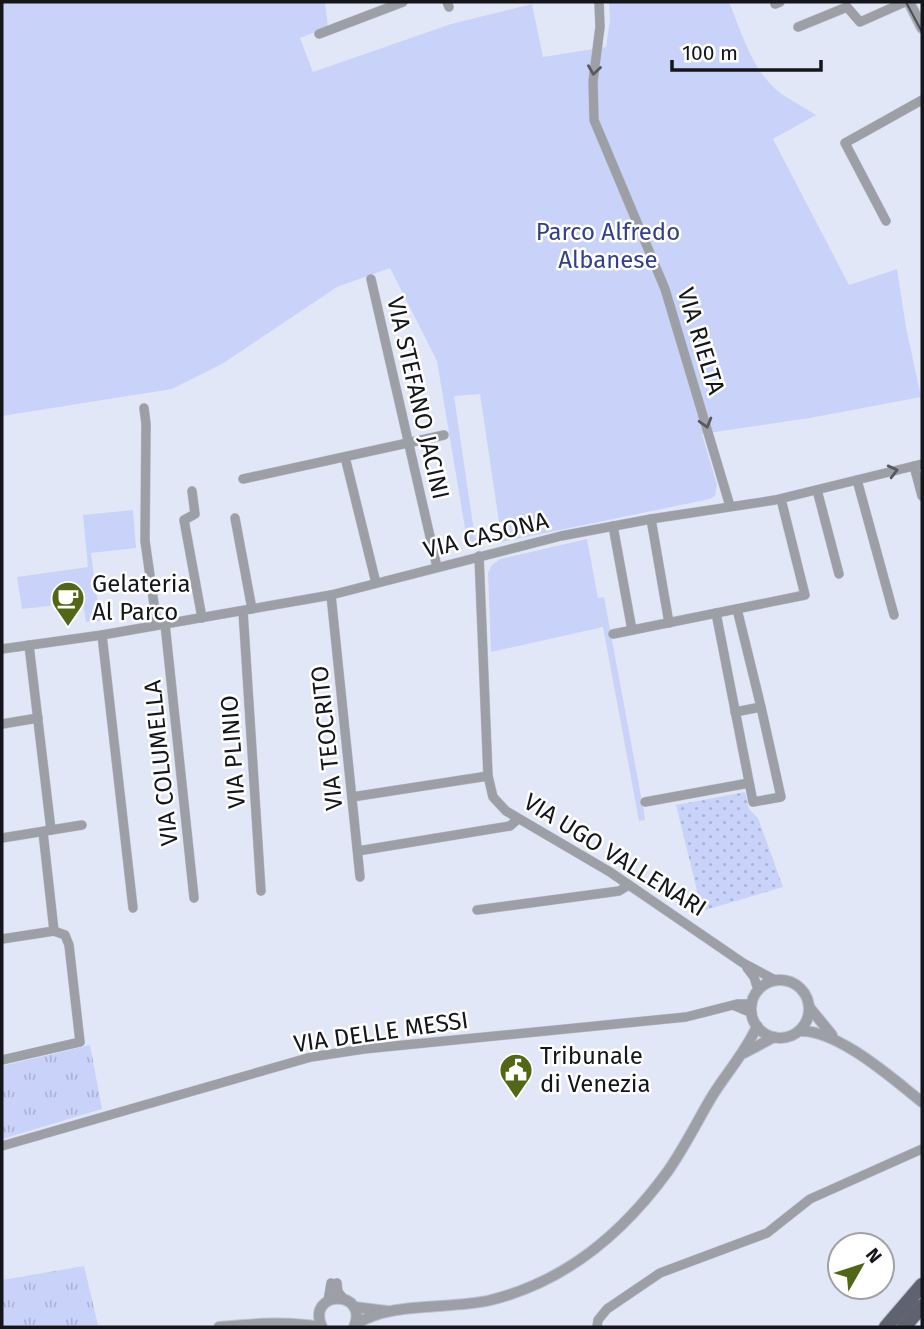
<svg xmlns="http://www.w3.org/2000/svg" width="924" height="1329" viewBox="0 0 924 1329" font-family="'Fira Sans',sans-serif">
  <defs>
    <pattern id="grass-tufts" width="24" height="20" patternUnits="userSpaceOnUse" patternTransform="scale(1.75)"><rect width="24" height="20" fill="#c9d3f9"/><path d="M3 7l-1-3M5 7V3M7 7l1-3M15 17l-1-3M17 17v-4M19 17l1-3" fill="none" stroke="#acb4d5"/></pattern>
    <pattern id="garden-dots" width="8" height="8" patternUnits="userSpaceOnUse" patternTransform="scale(1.75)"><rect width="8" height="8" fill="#c9d3f9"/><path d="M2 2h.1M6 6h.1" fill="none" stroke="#acb4d5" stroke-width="1.8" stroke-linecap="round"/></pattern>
  </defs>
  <rect width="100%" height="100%" fill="#e2e7f7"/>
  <g fill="url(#grass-tufts)">
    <path d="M90,1045l12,64 -100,30v-73z"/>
    <path d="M84,1266l14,59h-96v-45z"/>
  </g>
  <g fill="#c9d3f9">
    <path d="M2,2h323l3,25 -28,11 13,34 138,-48 81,-20 11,53 63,-10 4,-27 -1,-18h120c14,33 23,71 54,93 11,7 22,13 33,20l-43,24 76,146 48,-16 9,58 15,70 -111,21 -108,16 15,51 -2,11 -5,3 -208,43 -22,-148 -26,2 21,142h4l1,5 -12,3 -31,-185 -47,-93 -53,19 -115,77 -50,25 -170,27z"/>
    <path d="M133,510l3,38 -45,5 9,68 -14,1 -4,-24 -31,1 -1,7 -28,3 -5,-32 71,-10 -5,-52z"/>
    <path d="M587,539l11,59 6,-1 40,215 1,8 -6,1 -36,-194 -112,25 -3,-79 4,-8 8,-6z"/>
  </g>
  <path fill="url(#garden-dots)" d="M745,792l4,17 9,9 25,69 -81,24 -26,-106z"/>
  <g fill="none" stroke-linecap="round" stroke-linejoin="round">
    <defs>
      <g id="minor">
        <path d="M447,2l2,5"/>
        <path d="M599,2l1,25 -7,54 1,39 71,169 65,217"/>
        <path d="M775,4l5,-2"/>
        <path d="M798,27l49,-20 13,15 45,-20"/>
        <path d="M319,34l84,-32"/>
        <path d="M886,221l-41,-78 77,-43"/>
        <path d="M371,279l66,288"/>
        <path d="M144,408l2,16 -1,117 12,84"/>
        <path d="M345,457l31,126"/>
        <path d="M914,466l8,30"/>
        <path d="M243,479l201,-44"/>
        <path d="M857,480l37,135"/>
        <path d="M817,490l22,84"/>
        <path d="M192,491l3,23 -11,6 18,98"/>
        <path d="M235,518l17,91"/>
        <path d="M651,519l18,104"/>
        <path d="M613,526l19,104"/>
        <path d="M479,556l9,220 5,21 13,14 104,61 133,91 32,17"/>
        <path d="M331,595l29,282"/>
        <path d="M243,611l18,280"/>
        <path d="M716,613l37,189 28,-5 -20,-90"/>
        <path d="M165,624l29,274"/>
        <path d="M613,634l192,-39 -24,-96"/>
        <path d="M102,635l31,273"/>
        <path d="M29,645l22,185"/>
        <path d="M2,649l100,-14 229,-40 230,-59 90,-17 124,-19 147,-36"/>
        <path d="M735,712l26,-5 -24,-98"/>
        <path d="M2,724l36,-6"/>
        <path d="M352,797l136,-21"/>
        <path d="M645,802l104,-19"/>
        <path d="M43,832l11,99"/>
        <path d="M2,838l80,-13"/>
        <path d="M358,851l152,-25 8,-7"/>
        <path d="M477,910l142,-19 10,-6"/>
        <path d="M2,939l52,-8 11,4 4,10 11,97 -78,18"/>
        <path d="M747,968l7,9 4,13"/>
        <path d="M735,1006l17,7"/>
        <path d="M2,1146l309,-89 53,-8 322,-32 51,-13h15"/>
        <path d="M337,1283l1,9 6,7"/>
        <path d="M328,1301l3,-18"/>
        <path d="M597,1327l1,-7 9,-11 53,-36 107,-40 43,-34 112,-50"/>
      </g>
      <g id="tertiary">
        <path d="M909,2l13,26"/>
        <circle cx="780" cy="1009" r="29"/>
        <path d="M809,1007l23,28"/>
        <path d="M799,1031c38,-2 93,47 123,71"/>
        <path d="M744,1053l30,-16"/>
        <path d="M354,1307l33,4"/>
        <path d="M356,1324c36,-23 93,-14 135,-24 76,-19 132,-67 177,-129 16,-23 29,-49 43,-73 15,-25 35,-46 46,-72"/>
        <path d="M219,1327c35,-3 67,-6 102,0"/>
        <path d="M322,1327c-17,-37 48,-38 32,0"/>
      </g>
      <g id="primary">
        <path d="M886,1327l36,-42"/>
        <path d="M904,1327l18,-21"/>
      </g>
    </defs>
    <use href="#minor" stroke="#bdc1cf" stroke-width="10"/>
    <use href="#tertiary" stroke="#bdc1cf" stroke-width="12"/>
    <use href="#primary" stroke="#bdc1cf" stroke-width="16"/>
    <use href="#minor" stroke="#9d9fa6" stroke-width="9"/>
    <use href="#tertiary" stroke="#9d9fa6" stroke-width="10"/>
    <use href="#primary" stroke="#60636f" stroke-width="14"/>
    <path stroke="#4b4e56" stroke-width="2" d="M906,2l16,30"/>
  </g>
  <defs><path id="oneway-chevron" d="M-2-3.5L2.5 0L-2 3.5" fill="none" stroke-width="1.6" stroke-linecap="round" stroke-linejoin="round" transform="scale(1.75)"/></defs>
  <g stroke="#585a60">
    <use href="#oneway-chevron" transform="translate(594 70) rotate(98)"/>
    <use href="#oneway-chevron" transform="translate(706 423) rotate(74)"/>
    <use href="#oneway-chevron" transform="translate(893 471) rotate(-14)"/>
  </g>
  <defs>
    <symbol id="cafe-pin" viewBox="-11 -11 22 30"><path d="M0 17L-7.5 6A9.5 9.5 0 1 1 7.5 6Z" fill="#516715" stroke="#fff"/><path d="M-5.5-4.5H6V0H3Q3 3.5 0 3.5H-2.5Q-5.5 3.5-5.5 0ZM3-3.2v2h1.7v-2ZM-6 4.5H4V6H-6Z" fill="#fff"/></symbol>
    <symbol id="civic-pin" viewBox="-11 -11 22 30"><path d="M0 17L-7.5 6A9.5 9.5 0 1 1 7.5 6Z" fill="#516715" stroke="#fff"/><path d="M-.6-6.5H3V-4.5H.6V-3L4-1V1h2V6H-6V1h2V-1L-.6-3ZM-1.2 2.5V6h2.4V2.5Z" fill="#fff"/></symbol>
  </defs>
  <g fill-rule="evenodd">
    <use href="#cafe-pin" x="49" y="579" width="38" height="52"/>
    <use href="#civic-pin" x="497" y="1051" width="38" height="52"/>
  </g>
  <g text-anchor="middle" stroke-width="5" stroke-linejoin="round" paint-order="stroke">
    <g font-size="24" fill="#35408b" stroke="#fff">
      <text x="608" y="240">Parco Alfredo<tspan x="608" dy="28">Albanese</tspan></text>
    </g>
    <g font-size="24" fill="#14161b" stroke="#fff">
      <text transform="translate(701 341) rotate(73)" y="8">VIA RIELTA</text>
      <text transform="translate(418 398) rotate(77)" y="8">VIA STEFANO JACINI</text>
      <text transform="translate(486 535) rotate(-14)" y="8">VIA CASONA</text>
      <text transform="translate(327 738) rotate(-96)" y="8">VIA TEOCRITO</text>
      <text transform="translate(233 752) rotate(-94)" y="8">VIA PLINIO</text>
      <text transform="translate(161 763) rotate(-96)" y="8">VIA COLUMELLA</text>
      <text transform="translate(615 855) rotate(32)" y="8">VIA UGO VALLENARI</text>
      <text transform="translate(381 1032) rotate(-8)" y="8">VIA DELLE MESSI</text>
    </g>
    <g font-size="24" fill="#14161b" stroke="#fff" text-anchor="start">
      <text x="92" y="592">Gelateria<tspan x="92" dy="28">Al Parco</tspan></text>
      <text x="540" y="1064">Tribunale<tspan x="540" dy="28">di Venezia</tspan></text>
    </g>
  </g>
  <rect width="924" height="1329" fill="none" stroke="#14161b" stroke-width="7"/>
  <g transform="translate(861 1266) rotate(51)"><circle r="33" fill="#ffffff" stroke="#a1a2a4" stroke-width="2"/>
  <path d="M0-5L12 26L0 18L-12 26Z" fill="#516715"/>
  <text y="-10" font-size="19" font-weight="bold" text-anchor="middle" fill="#14161b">N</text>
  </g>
  <path d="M672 60v10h149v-10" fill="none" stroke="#14161b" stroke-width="3.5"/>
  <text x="682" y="60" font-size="21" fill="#14161b" stroke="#ffffff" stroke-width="5" paint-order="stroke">100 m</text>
</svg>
